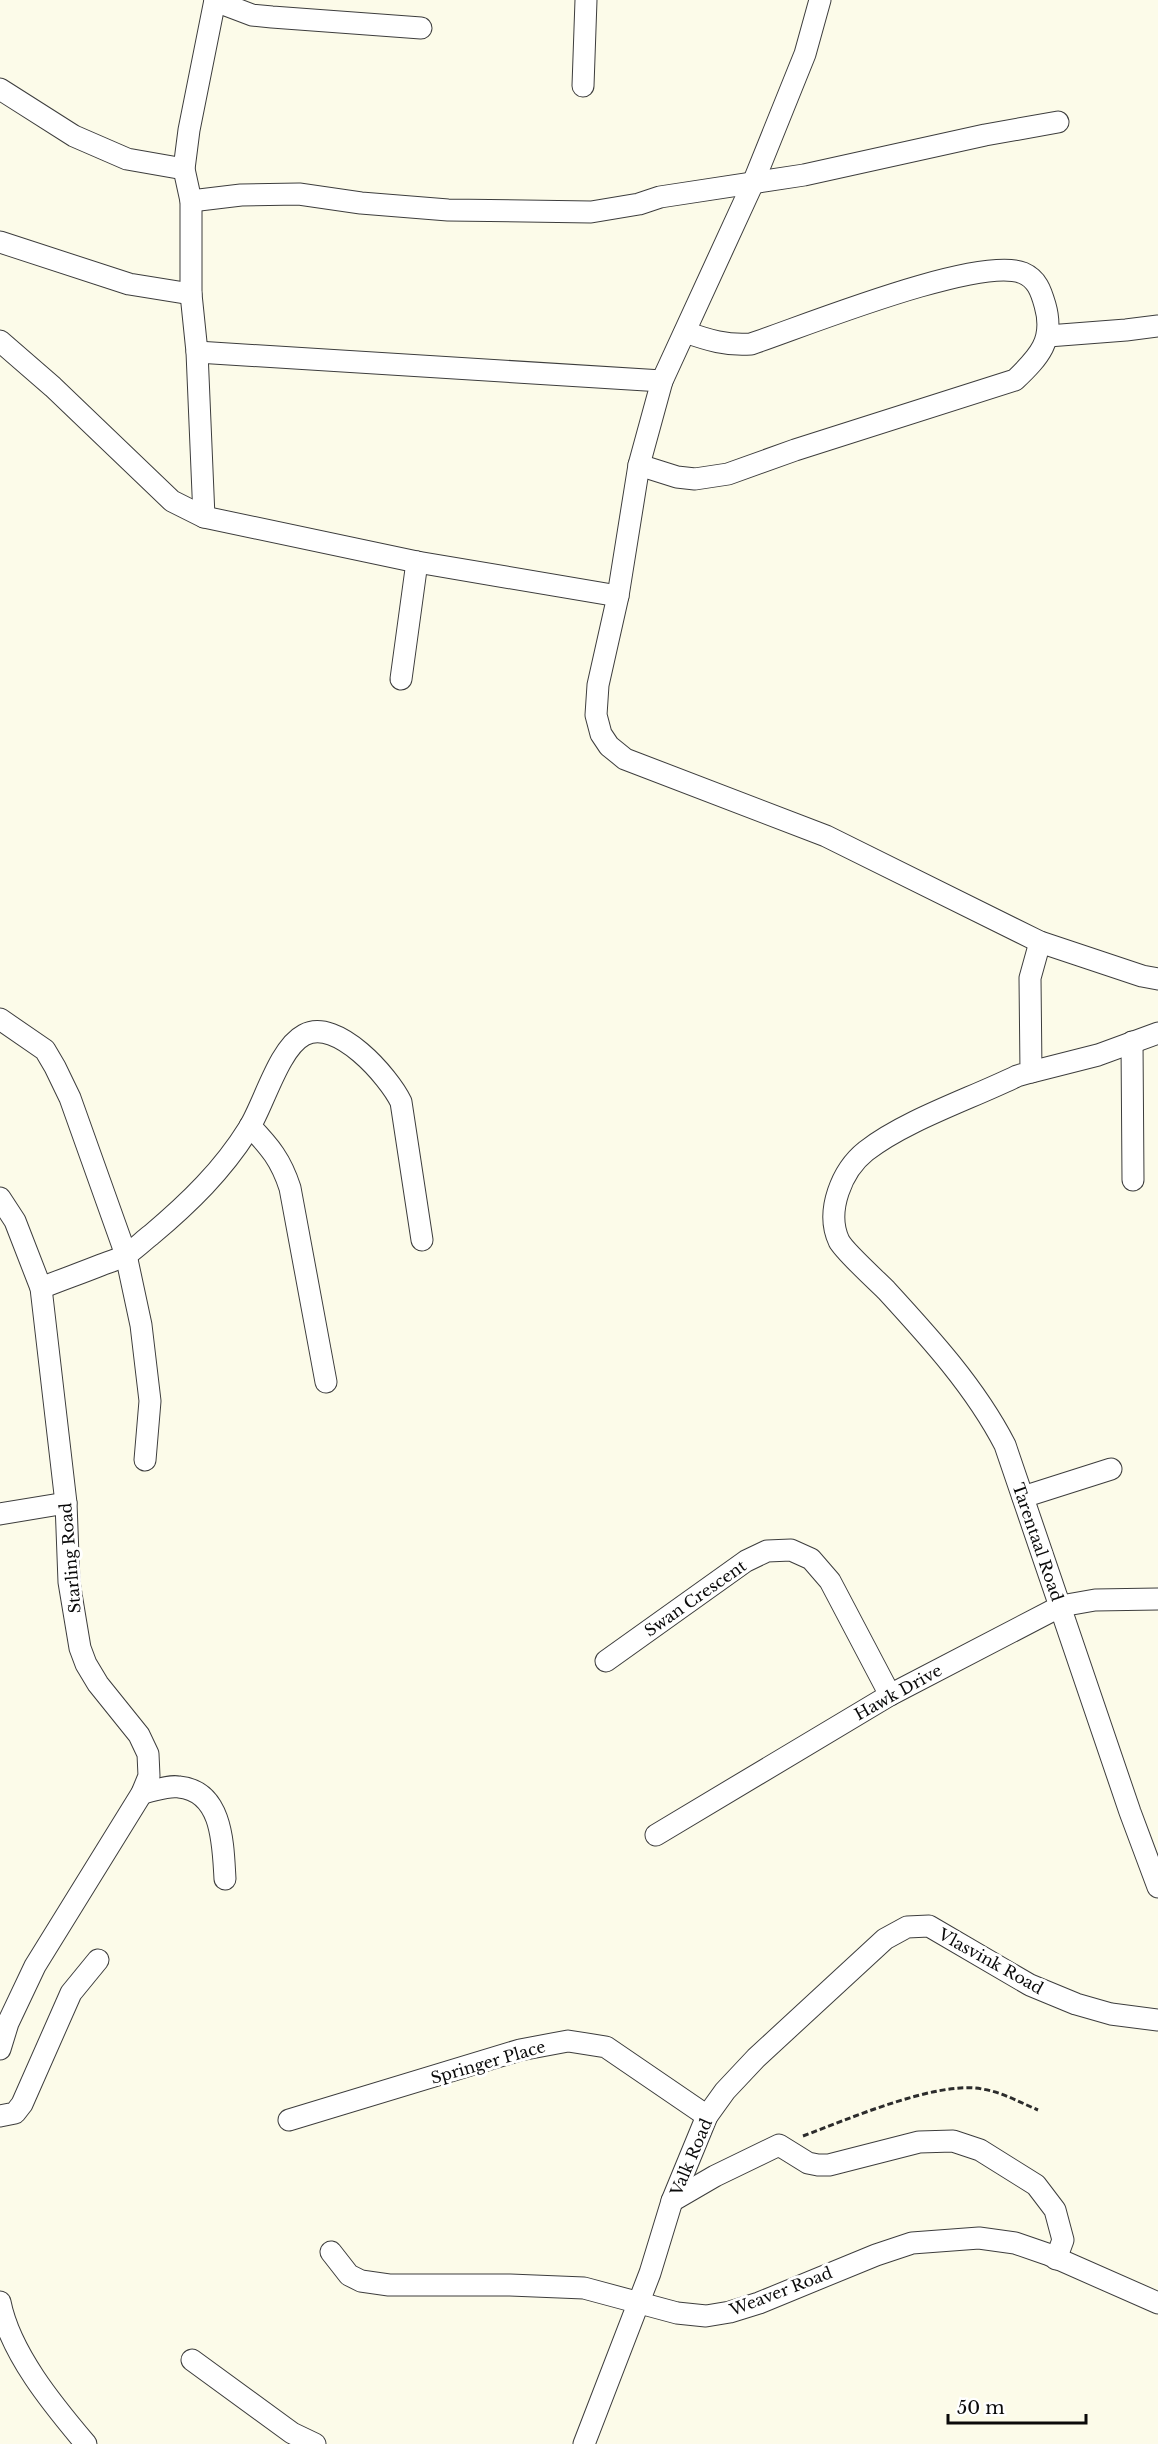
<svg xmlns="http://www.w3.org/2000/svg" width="1158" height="2444" viewBox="0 0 1158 2444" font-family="'Libre Baskerville',serif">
  <rect width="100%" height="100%" fill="#fcfbe9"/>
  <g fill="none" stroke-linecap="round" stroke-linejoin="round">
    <defs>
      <g id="minor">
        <path d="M820,0l-15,54 -52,129 -91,198 -23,84 -21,131 -20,89 -2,30 5,19 8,12 16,13 201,77 214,106 102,34 16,3"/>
        <path d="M215,1l37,14 20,2 149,11"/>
        <path d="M583,86l3,-86"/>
        <path d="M0,89l74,47 53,23 57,10"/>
        <path d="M191,201l50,-6 58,-1 62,9 87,7 143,2 48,-8 21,-7 144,-22 181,-40 73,-13"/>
        <path d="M0,242l129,42 62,10"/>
        <path d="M1048,336l78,-6 32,-4"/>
        <path d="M0,341l53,46 119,114 32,16 213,45 201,34"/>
        <path d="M197,352l465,29"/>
        <path d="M639,465l38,12 18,2 33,-5 67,-24 220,-70c24,-23 40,-40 30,-75 -4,-14 -8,-26 -22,-32 -44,-18 -221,54 -272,71 -24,2 -43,-4 -66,-12"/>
        <path d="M204,517l-7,-165 -6,-58v-93l-7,-32 5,-39 26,-130"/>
        <path d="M401,679l16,-117"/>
        <path d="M1040,942l-10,36 1,94 -14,4c-47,23 -111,44 -151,75 -24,19 -41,60 -27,90 5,10 37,39 47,49 44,48 89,97 119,155l125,367 28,75"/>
        <path d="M0,1019l45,31 10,17 15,31 56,157 15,70 9,76 -5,59"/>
        <path d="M1132,1042l1,138"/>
        <path d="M1031,1072l67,-17 60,-22"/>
        <path d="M250,1126c20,21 31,34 40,62l36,194"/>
        <path d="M0,1198l15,23 26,67 25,215 3,79 11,66 6,16 12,20 41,51 9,19 1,22 -7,17 -107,173 -27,57 -8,26"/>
        <path d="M41,1288c20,-8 40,-15 60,-23 8,-3 18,-6 25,-10 9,-6 17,-14 25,-20 38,-32 72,-65 98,-107 15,-24 30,-80 55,-93 33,-18 85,42 97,67l21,138"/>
        <path d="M1023,1497l88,-28"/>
        <path d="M0,1514l66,-11"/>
        <path d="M606,1661l140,-100 21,-10 24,-1 20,9 19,22 60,114"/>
        <path d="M142,1793c12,-2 26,-8 37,-6 44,4 44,58 46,92"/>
        <path d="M656,1835l234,-140 171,-89 34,-6 63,-1"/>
        <path d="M0,2116l15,-3 7,-9 49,-111 27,-33"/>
        <path d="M289,2120l231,-70 48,-9 38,6 101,69"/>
        <path d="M672,2201l43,-25 64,-31 29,18 10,2h11l90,-23 34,-1 27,9 56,35 19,25 8,30 -7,19"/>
        <path d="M331,2252l18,23 12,6 28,4h121l74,3 93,25 29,3 24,-4 29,-9 117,-48 36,-12 67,-5 36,5 32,11 111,49"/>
        <path d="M0,2302c10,51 53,103 86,142"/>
        <path d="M192,2360l100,73 23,11"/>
        <path d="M584,2444l66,-171 22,-72 35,-85 18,-25 31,-33 129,-119 22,-12 22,-1 101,59 46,19 35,10 47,6"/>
      </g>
    </defs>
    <use href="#minor" stroke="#3d3d3d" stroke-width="23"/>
    <path stroke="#2c2c2c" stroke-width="3" stroke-dasharray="6 3" stroke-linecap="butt" d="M803,2136c43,-16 135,-56 179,-47 20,3 37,13 56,21"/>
    <use href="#minor" stroke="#fff" stroke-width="21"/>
  </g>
  <g text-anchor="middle" stroke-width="6" stroke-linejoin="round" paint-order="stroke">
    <g font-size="16" fill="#0a0a0a" stroke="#fff">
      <text transform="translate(1038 1542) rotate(71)" y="6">Tarentaal Road</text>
      <text transform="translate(70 1558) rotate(-95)" y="6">Starling Road</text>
      <text transform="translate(695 1598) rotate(-35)" y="6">Swan Crescent</text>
      <text transform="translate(898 1692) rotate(-29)" y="6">Hawk Drive</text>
      <text transform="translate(991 1961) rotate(29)" y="6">Vlasvink Road</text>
      <text transform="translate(488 2062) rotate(-16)" y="6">Springer Place</text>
      <text transform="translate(691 2157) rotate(-67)" y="6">Valk Road</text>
      <text transform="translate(781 2291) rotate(-21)" y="6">Weaver Road</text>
    </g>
  </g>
  <path d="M948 2414v9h138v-9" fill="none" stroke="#0a0a0a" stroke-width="3"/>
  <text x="957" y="2414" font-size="18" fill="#0a0a0a" stroke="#ffffff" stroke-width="4.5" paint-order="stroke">50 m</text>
</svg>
